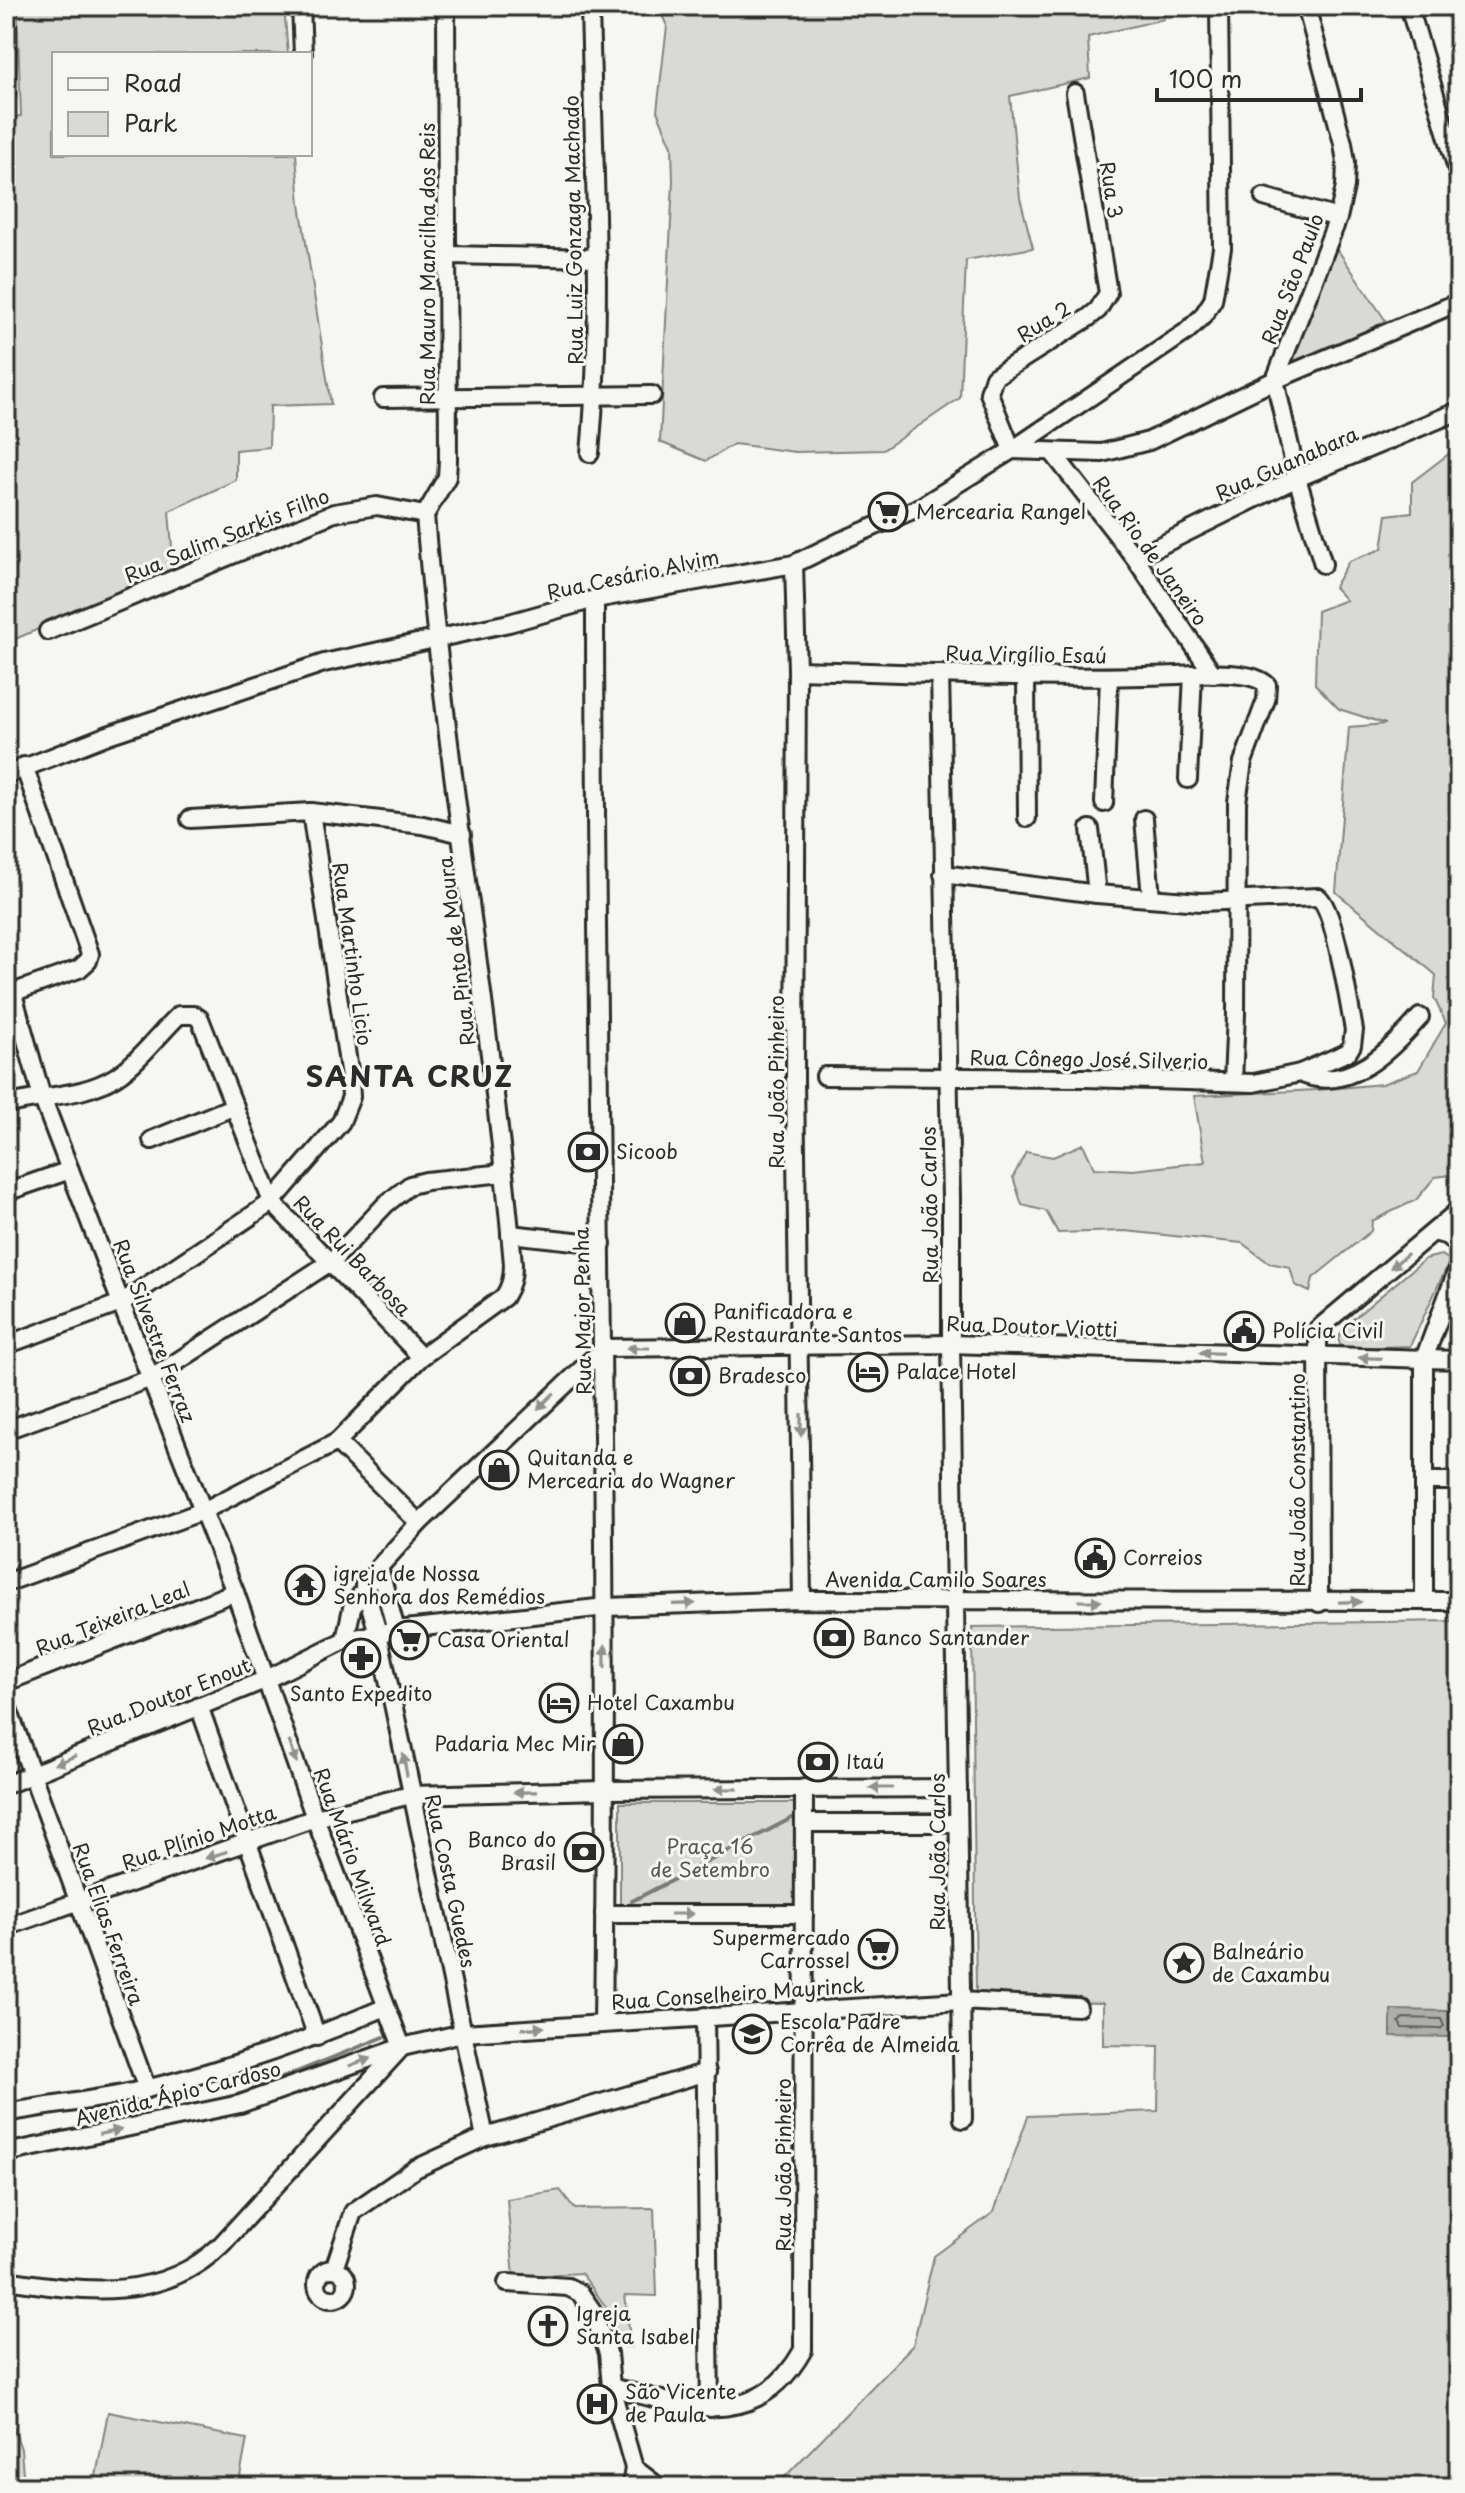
<svg xmlns="http://www.w3.org/2000/svg" width="1465" height="2493" viewBox="0 0 1465 2493" font-family="'Playpen Sans',sans-serif">
  <rect width="100%" height="100%" fill="#f6f6f2"/>
  <filter id="ink" filterUnits="userSpaceOnUse"><feTurbulence type="fractalNoise" baseFrequency=".0125" numOctaves="2"/><feDisplacementMap in="SourceGraphic" scale="16" xChannelSelector="R" yChannelSelector="G"/><feConvolveMatrix kernelMatrix="1 2 1 2 8 2 1 2 1" color-interpolation-filters="sRGB"/></filter>
  <g filter="url(#ink)">
    <g fill="#d9d9d5" stroke="#828280" stroke-width="2">
      <path d="M17,6h267l4,48h-234v100h242l4,50 31,200 -61,2 -1,41 -33,3v30l-67,31 5,60 -168,72v-526l15,-1z"/>
      <path d="M658,6h505l1,13 -76,18 2,41 -80,18 10,102 13,50 -67,12 -6,138 -77,52 -88,2 -61,-8 -28,17 -46,-19 13,-261 -1,-35 -15,-35 10,-85z"/>
      <path d="M1335,246l51,75 -100,49z"/>
      <path d="M1459,446v728l-24,3 -19,23 -44,21 -1,10 -58,47 -3,14 -15,-7 -5,-18 -21,-4 -27,-20 -117,-12 -67,2 -12,-22 -24,-6 -9,-28 13,-25 27,5 30,-13 11,24 39,2 72,-8 -11,-66 123,-6 65,-6 36,-13 28,-48 -12,-25 2,-23 -100,-83 13,-165 37,-3 -47,-15 -24,-25 2,-73 29,-11 -12,-13 15,-26 33,-12 5,-34 25,-3v-30z"/>
      <path d="M1441,1255l9,5 -40,86 -63,2 -7,-3 -2,-7 8,-13 79,-66z"/>
      <path d="M1459,1621v866h-684l138,-142 21,-89 60,-44 34,-96 130,-5 1,-65 -56,-1v-42l-127,-3 -4,-373z"/>
      <path d="M620,1803h182l-4,111h-178z"/>
      <path d="M560,2190l15,19 79,-1 3,88 -32,-1 6,52 -9,-1 -13,-35 -28,-38 -67,4 -7,-78z"/>
      <path d="M6,2406l15,43 3,38h-18z"/>
      <path d="M108,2412l139,27 -9,48h-144z"/>
    </g>
    <path fill="#aeaeab" stroke="#7a7a78" stroke-width="2" d="M1391,2010l61,1v26l-61,-1z"/>
    <g fill="none" stroke-linecap="round" stroke-linejoin="round">
      <path stroke="#5f5f5e" stroke-width="2" d="M1403,2018l38,1 3,7 -4,3 -38,-1 -3,-6z"/>
      <g stroke="#7a7a78" stroke-width="4">
        <path d="M825,1815l107,-2"/>
        <path d="M632,1901l160,-83"/>
        <path d="M207,2103l37,-10 140,-56"/>
        <path d="M6,2144l28,-5"/>
      </g>
      <defs>
        <g id="minor">
          <path d="M301,6l2,48"/>
          <path d="M1306,6l37,137 3,20 -1,24 -7,31 -63,162 22,98 26,86"/>
          <path d="M1409,6l50,170"/>
          <path d="M1075,93l33,200 -10,17 -10,8 -94,59 -5,16 23,57 90,3 47,-12 126,-61 184,-78"/>
          <path d="M6,95l1,-89"/>
          <path d="M1264,197l74,21"/>
          <path d="M448,255l150,3"/>
          <path d="M383,398l269,-3"/>
          <path d="M590,453c14,-149 3,-298 0,-447"/>
          <path d="M1053,453l82,105 78,116"/>
          <path d="M425,515l22,-38 1,-17 -2,-454"/>
          <path d="M1135,558l162,-80 162,-67"/>
          <path d="M794,564l3,106 -2,407 7,523"/>
          <path d="M595,599c0,475 15,949 8,1424"/>
          <path d="M48,631l286,-118 43,-7 48,9"/>
          <path d="M797,670c127,3 254,10 381,5 22,-1 73,-6 89,10l-1,15 -23,62 -6,40 -1,212 -3,67"/>
          <path d="M940,674l11,525v145l12,775"/>
          <path d="M1026,676l1,142"/>
          <path d="M6,775l102,-40 216,-72 185,-40 86,-24 199,-35 49,-24 77,-33 92,-57 174,-118 16,-15 11,-17 9,-52 -3,-242"/>
          <path d="M1188,779l5,-105"/>
          <path d="M1104,803l5,-126"/>
          <path d="M190,819l121,-7 112,13 39,9"/>
          <path d="M1144,819l7,78"/>
          <path d="M1090,829l7,65"/>
          <path d="M13,994l29,103 79,206 114,289 80,226 87,229"/>
          <path d="M6,995l73,-26 9,-8 2,-7 -66,-188"/>
          <path d="M1300,1073c48,22 92,-24 120,-56"/>
          <path d="M825,1076l260,2 169,5 46,-10 48,-21 4,-7 2,-15c-5,-25 -19,-122 -36,-133l-117,5 -104,-8 -154,-20"/>
          <path d="M6,1105c36,-10 77,-8 109,-28 24,-15 43,-42 64,-62h15l6,4 72,183 149,155"/>
          <path d="M152,1140l83,-34"/>
          <path d="M6,1192l64,-22"/>
          <path d="M1434,1232l14,4 11,12"/>
          <path d="M510,1234l92,10"/>
          <path d="M6,1345l115,-42 151,-101 69,-80 10,-25 -1,-20 -39,-265"/>
          <path d="M604,1348l347,-4 508,16"/>
          <path d="M6,1430l146,-52 180,-117 54,-57 24,-19 16,-4 78,-8"/>
          <path d="M337,1442l82,81"/>
          <path d="M1425,1481h34"/>
          <path d="M379,1567l17,63"/>
          <path d="M6,1583l197,-72 134,-69 84,-85 83,-60c7,-11 9,-20 9,-33 -22,-250 -68,-498 -88,-749"/>
          <path d="M364,1585l14,48 107,504"/>
          <path d="M1424,1601v-242l35,-94"/>
          <path d="M1319,1603l-1,-274 141,-119"/>
          <path d="M345,1640l7,-32 27,-41 40,-44 185,-175"/>
          <path d="M6,1682l229,-90"/>
          <path d="M6,1703l141,386"/>
          <path d="M199,1706l118,331"/>
          <path d="M6,1785l261,-106 78,-39 51,-10 210,-23 196,-7 657,1"/>
          <path d="M804,1823h153"/>
          <path d="M604,1914h200"/>
          <path d="M6,1927l309,-109 96,-23 192,-5 355,-2"/>
          <path d="M705,2016l5,392"/>
          <path d="M6,2113c48,-9 97,-13 144,-25 82,-20 159,-48 236,-81"/>
          <path d="M6,2153l234,-49 162,-57 61,-14 497,-32 118,6"/>
          <path d="M334,2269l19,-57 62,-43 70,-32 222,-65"/>
          <circle cx="332" cy="2284" r="15"/>
          <path d="M6,2280c75,11 155,24 215,-35l180,-197"/>
          <path d="M507,2283l61,4 12,6 12,17 16,43 3,34 23,81 -3,19"/>
          <path d="M611,2387c75,19 145,47 192,-37l1,-562"/>
          <path d="M634,2468l25,19"/>
        </g>
      </defs>
      <use href="#minor" stroke="#2b2b2b" stroke-width="22"/>
      <use href="#minor" stroke="#f6f6f2" stroke-width="16"/>
    </g>
    <defs><path id="oneway-solid" d="M-6-.8H1V-3.2L6.5 0L1 3.2V.8H-6Z" transform="scale(2)"/></defs>
    <g fill="#90908e">
      <use href="#oneway-solid" transform="translate(1399 1261) rotate(140)"/>
      <use href="#oneway-solid" transform="translate(638 1348) rotate(180)"/>
      <use href="#oneway-solid" transform="translate(1211 1353) rotate(-178)"/>
      <use href="#oneway-solid" transform="translate(1370 1358) rotate(-178)"/>
      <use href="#oneway-solid" transform="translate(546 1401) rotate(136)"/>
      <use href="#oneway-solid" transform="translate(801 1425) rotate(90)"/>
      <use href="#oneway-solid" transform="translate(1090 1601)"/>
      <use href="#oneway-solid" transform="translate(1350 1602) rotate(-1)"/>
      <use href="#oneway-solid" transform="translate(684 1604) rotate(-2)"/>
      <use href="#oneway-solid" transform="translate(605 1656) rotate(-89)"/>
      <use href="#oneway-solid" transform="translate(293 1752) rotate(71)"/>
      <use href="#oneway-solid" transform="translate(65 1760) rotate(158)"/>
      <use href="#oneway-solid" transform="translate(405 1765) rotate(-101)"/>
      <use href="#oneway-solid" transform="translate(881 1788) rotate(180)"/>
      <use href="#oneway-solid" transform="translate(726 1789) rotate(179)"/>
      <use href="#oneway-solid" transform="translate(525 1792) rotate(179)"/>
      <use href="#oneway-solid" transform="translate(216 1855) rotate(162)"/>
      <use href="#oneway-solid" transform="translate(682 1914)"/>
      <use href="#oneway-solid" transform="translate(533 2028) rotate(-4)"/>
      <use href="#oneway-solid" transform="translate(360 2062) rotate(-20)"/>
      <use href="#oneway-solid" transform="translate(110 2132) rotate(-12)"/>
    </g>
  </g>
  <defs>
    <symbol id="supermarket-ring" viewBox="-11 -11 22 22"><circle r="9.5" fill="#f6f6f2" stroke="#2b2b2b" stroke-width="1.5"/><path d="M-6-5.5h2.5l.6 2H6L4.5 2H-2.5L-4.4-4H-6ZM-1.5 3.2a1.3 1.3 0 1 0 .1 0ZM3 3.2a1.3 1.3 0 1 0 .1 0Z" fill="#2b2b2b"/></symbol>
    <symbol id="bank-ring" viewBox="-11 -11 22 22"><circle r="9.5" fill="#f6f6f2" stroke="#2b2b2b" stroke-width="1.5"/><path d="M-6-4H6V4H-6ZM0-2.3a2.3 2.3 0 1 0 0 4.6a2.3 2.3 0 1 0 0-4.6Z" fill="#2b2b2b"/></symbol>
    <symbol id="shop-ring" viewBox="-11 -11 22 22"><circle r="9.5" fill="#f6f6f2" stroke="#2b2b2b" stroke-width="1.5"/><path d="M-5-2.5h2.3a2.7 3.5 0 0 1 5.4 0H5L5.5 6h-11ZM-1.5-2.5h3a1.5 2.3 0 0 0-3 0Z" fill="#2b2b2b"/></symbol>
    <symbol id="civic-ring" viewBox="-11 -11 22 22"><circle r="9.5" fill="#f6f6f2" stroke="#2b2b2b" stroke-width="1.5"/><path d="M-.6-6.5H3V-4.5H.6V-3L4-1V1h2V6H-6V1h2V-1L-.6-3ZM-1.2 2.5V6h2.4V2.5Z" fill="#2b2b2b"/></symbol>
    <symbol id="hotel-ring" viewBox="-11 -11 22 22"><circle r="9.5" fill="#f6f6f2" stroke="#2b2b2b" stroke-width="1.5"/><path d="M-6-4.5h1.5V1H6V5H4.5V3h-9V5H-6ZM-4 0a1.8 1.8 0 1 1 3.6 0ZM.5 0V-2.5h3Q6-2.5 6 0Z" fill="#2b2b2b"/></symbol>
    <symbol id="temple-ring" viewBox="-11 -11 22 22"><circle r="9.5" fill="#f6f6f2" stroke="#2b2b2b" stroke-width="1.5"/><path d="M0-6L5-2H3V0L6.5 2.5H4V6H1.5V3h-3V6H-4V2.5H-6.5L-3 0V-2H-5Z" fill="#2b2b2b"/></symbol>
    <symbol id="pharmacy-ring" viewBox="-11 -11 22 22"><circle r="9.5" fill="#f6f6f2" stroke="#2b2b2b" stroke-width="1.5"/><path d="M-2-6h4v4h4v4h-4v4h-4v-4h-4v-4h4Z" fill="#2b2b2b"/></symbol>
    <symbol id="sight-ring" viewBox="-11 -11 22 22"><circle r="9.5" fill="#f6f6f2" stroke="#2b2b2b" stroke-width="1.5"/><path d="M0-6L1.8-2.2L6-1.7L2.9 1.2L3.7 5.4L0 3.3L-3.7 5.4L-2.9 1.2L-6-1.7L-1.8-2.2Z" fill="#2b2b2b"/></symbol>
    <symbol id="school-ring" viewBox="-11 -11 22 22"><circle r="9.5" fill="#f6f6f2" stroke="#2b2b2b" stroke-width="1.5"/><path d="M0-5L7-2L0 1L-7-2ZM-4 1L0 2.5L4 1V4Q0 6-4 4Z" fill="#2b2b2b"/></symbol>
    <symbol id="church-ring" viewBox="-11 -11 22 22"><circle r="9.5" fill="#f6f6f2" stroke="#2b2b2b" stroke-width="1.5"/><path d="M-1.2-6h2.4v3.5h3.3v2.4h-3.3V6h-2.4V-.1h-3.3v-2.4h3.3Z" fill="#2b2b2b"/></symbol>
    <symbol id="hospital-ring" viewBox="-11 -11 22 22"><circle r="9.5" fill="#f6f6f2" stroke="#2b2b2b" stroke-width="1.5"/><path d="M-5-5h3v3.5h4V-5h3V5h-3V1.5h-4V5h-3Z" fill="#2b2b2b"/></symbol>
  </defs>
  <g fill-rule="evenodd">
    <use href="#supermarket-ring" x="866" y="490" width="44" height="44"/>
    <use href="#bank-ring" x="566" y="1130" width="44" height="44"/>
    <use href="#shop-ring" x="663" y="1301" width="44" height="44"/>
    <use href="#civic-ring" x="1222" y="1309" width="44" height="44"/>
    <use href="#hotel-ring" x="846" y="1350" width="44" height="44"/>
    <use href="#bank-ring" x="668" y="1354" width="44" height="44"/>
    <use href="#shop-ring" x="477" y="1448" width="44" height="44"/>
    <use href="#civic-ring" x="1073" y="1536" width="44" height="44"/>
    <use href="#temple-ring" x="283" y="1563" width="44" height="44"/>
    <use href="#bank-ring" x="812" y="1616" width="44" height="44"/>
    <use href="#supermarket-ring" x="387" y="1618" width="44" height="44"/>
    <use href="#pharmacy-ring" x="339" y="1636" width="44" height="44"/>
    <use href="#hotel-ring" x="537" y="1681" width="44" height="44"/>
    <use href="#shop-ring" x="601" y="1722" width="44" height="44"/>
    <use href="#bank-ring" x="796" y="1740" width="44" height="44"/>
    <use href="#bank-ring" x="562" y="1830" width="44" height="44"/>
    <use href="#supermarket-ring" x="856" y="1927" width="44" height="44"/>
    <use href="#sight-ring" x="1162" y="1941" width="44" height="44"/>
    <use href="#school-ring" x="730" y="2012" width="44" height="44"/>
    <use href="#church-ring" x="526" y="2304" width="44" height="44"/>
    <use href="#hospital-ring" x="575" y="2382" width="44" height="44"/>
  </g>
  <g text-anchor="middle" stroke-width="6" stroke-linejoin="round" paint-order="stroke">
    <g font-size="20" fill="#2b2b2b" stroke="#f6f6f2">
      <text transform="translate(1111 190) rotate(81)" y="7">Rua 3</text>
      <text transform="translate(574 230) rotate(-91)" y="7">Rua Luiz Gonzaga Machado</text>
      <text transform="translate(428 264) rotate(-90)" y="7">Rua Mauro Mancilha dos Reis</text>
      <text transform="translate(1293 279) rotate(-69)" y="7">Rua São Paulo</text>
      <text transform="translate(1044 322) rotate(-32)" y="7">Rua 2</text>
      <text transform="translate(1287 464) rotate(-24)" y="7">Rua Guanabara</text>
      <text transform="translate(227 536) rotate(-22)" y="7">Rua Salim Sarkis Filho</text>
      <text transform="translate(1150 551) rotate(54)" y="7">Rua Rio de Janeiro</text>
      <text transform="translate(633 575) rotate(-12)" y="7">Rua Cesário Alvim</text>
      <text transform="translate(1026 655) rotate(1)" y="7">Rua Virgílio Esaú</text>
      <text transform="translate(457 951) rotate(-97)" y="7">Rua Pinto de Moura</text>
      <text transform="translate(352 954) rotate(82)" y="7">Rua Martinho Licio</text>
      <text transform="translate(1089 1060) rotate(1)" y="7">Rua Cônego José Silverio</text>
      <text transform="translate(777 1082) rotate(-90)" y="7">Rua João Pinheiro</text>
      <text transform="translate(930 1205) rotate(-91)" y="7">Rua João Carlos</text>
      <text transform="translate(352 1256) rotate(46)" y="7">Rua Rui Barbosa</text>
      <text transform="translate(583 1311) rotate(-91)" y="7">Rua Major Penha</text>
      <text transform="translate(1032 1327) rotate(2)" y="7">Rua Doutor Viotti</text>
      <text transform="translate(154 1331) rotate(69)" y="7">Rua Silvestre Ferraz</text>
      <text transform="translate(1298 1480) rotate(-90)" y="7">Rua João Constantino</text>
      <text x="936" y="1587">Avenida Camilo Soares</text>
      <text transform="translate(113 1619) rotate(-22)" y="7">Rua Teixeira Leal</text>
      <text transform="translate(169 1697) rotate(-22)" y="7">Rua Doutor Enout</text>
      <text transform="translate(199 1838) rotate(-19)" y="7">Rua Plínio Motta</text>
      <text transform="translate(938 1852) rotate(-90)" y="7">Rua João Carlos</text>
      <text transform="translate(352 1857) rotate(70)" y="7">Rua Mário Milward</text>
      <text transform="translate(450 1881) rotate(78)" y="7">Rua Costa Guedes</text>
      <text transform="translate(108 1924) rotate(70)" y="7">Rua Elias Ferreira</text>
      <text transform="translate(738 1994) rotate(-4)" y="7">Rua Conselheiro Mayrinck</text>
      <text transform="translate(178 2094) rotate(-14)" y="7">Avenida Ápio Cardoso</text>
      <text transform="translate(784 2165) rotate(-90)" y="7">Rua João Pinheiro</text>
    </g>
    <g font-size="20" fill="#2b2b2b" stroke="#f6f6f2" text-anchor="start">
      <text x="916" y="519">Mercearia Rangel</text>
      <text x="616" y="1159">Sicoob</text>
      <text x="713" y="1319">Panificadora e<tspan x="713" dy="23">Restaurante Santos</tspan></text>
      <text x="1272" y="1338">Polícia Civil</text>
      <text x="896" y="1379">Palace Hotel</text>
      <text x="718" y="1383">Bradesco</text>
      <text x="527" y="1465">Quitanda e<tspan x="527" dy="23">Mercearia do Wagner</tspan></text>
      <text x="1123" y="1565">Correios</text>
      <text x="333" y="1581">igreja de Nossa<tspan x="333" dy="23">Senhora dos Remédios</tspan></text>
      <text x="862" y="1645">Banco Santander</text>
      <text x="437" y="1647">Casa Oriental</text>
      <text x="361" y="1701" text-anchor="middle">Santo Expedito</text>
      <text x="587" y="1710">Hotel Caxambu</text>
      <text x="595" y="1751" text-anchor="end">Padaria Mec Mir</text>
      <text x="846" y="1769">Itaú</text>
      <text x="556" y="1847" text-anchor="end">Banco do<tspan x="556" dy="23">Brasil</tspan></text>
      <text x="850" y="1945" text-anchor="end">Supermercado<tspan x="850" dy="23">Carrossel</tspan></text>
      <text x="1212" y="1959">Balneário<tspan x="1212" dy="23">de Caxambu</tspan></text>
      <text x="780" y="2029">Escola Padre<tspan x="780" dy="23">Corrêa de Almeida</tspan></text>
      <text x="576" y="2321">Igreja<tspan x="576" dy="23">Santa Isabel</tspan></text>
      <text x="625" y="2399">São Vicente<tspan x="625" dy="23">de Paula</tspan></text>
    </g>
    <g font-size="20" fill="#565656" stroke="#f6f6f2">
      <text x="710" y="1854">Praça 16<tspan x="710" dy="23">de Setembro</tspan></text>
    </g>
    <g font-size="28" font-weight="bold" letter-spacing="2" fill="#2b2b2b" stroke="#f6f6f2">
      <text x="410" y="1087">SANTA CRUZ</text>
    </g>
  </g>
  <rect width="1465" height="2493" fill="none" stroke="#f6f6f2" stroke-width="32"/>
  <rect x="16" y="16" width="1433" height="2461" fill="none" stroke="#2b2b2b" stroke-width="3" filter="url(#ink)"/>
  <rect x="52" y="52" width="260" height="104" fill="#f6f6f2" stroke="#a5a5a2" stroke-width="2"/>
  <rect x="68" y="78" width="40" height="12" fill="#f6f6f2" stroke="#a5a5a2" stroke-width="2"/>
  <text x="124" y="92" font-size="24" fill="#2b2b2b">Road</text>
  <rect x="68" y="112" width="40" height="24" fill="#d9d9d5" stroke="#a5a5a2" stroke-width="2"/>
  <text x="124" y="132" font-size="24" fill="#2b2b2b">Park</text>
  <path d="M1157 88v12h204v-12" fill="none" stroke="#2b2b2b" stroke-width="4"/>
  <text x="1169" y="88" font-size="24" fill="#2b2b2b" stroke="#f6f6f2" stroke-width="6" paint-order="stroke">100 m</text>
</svg>
